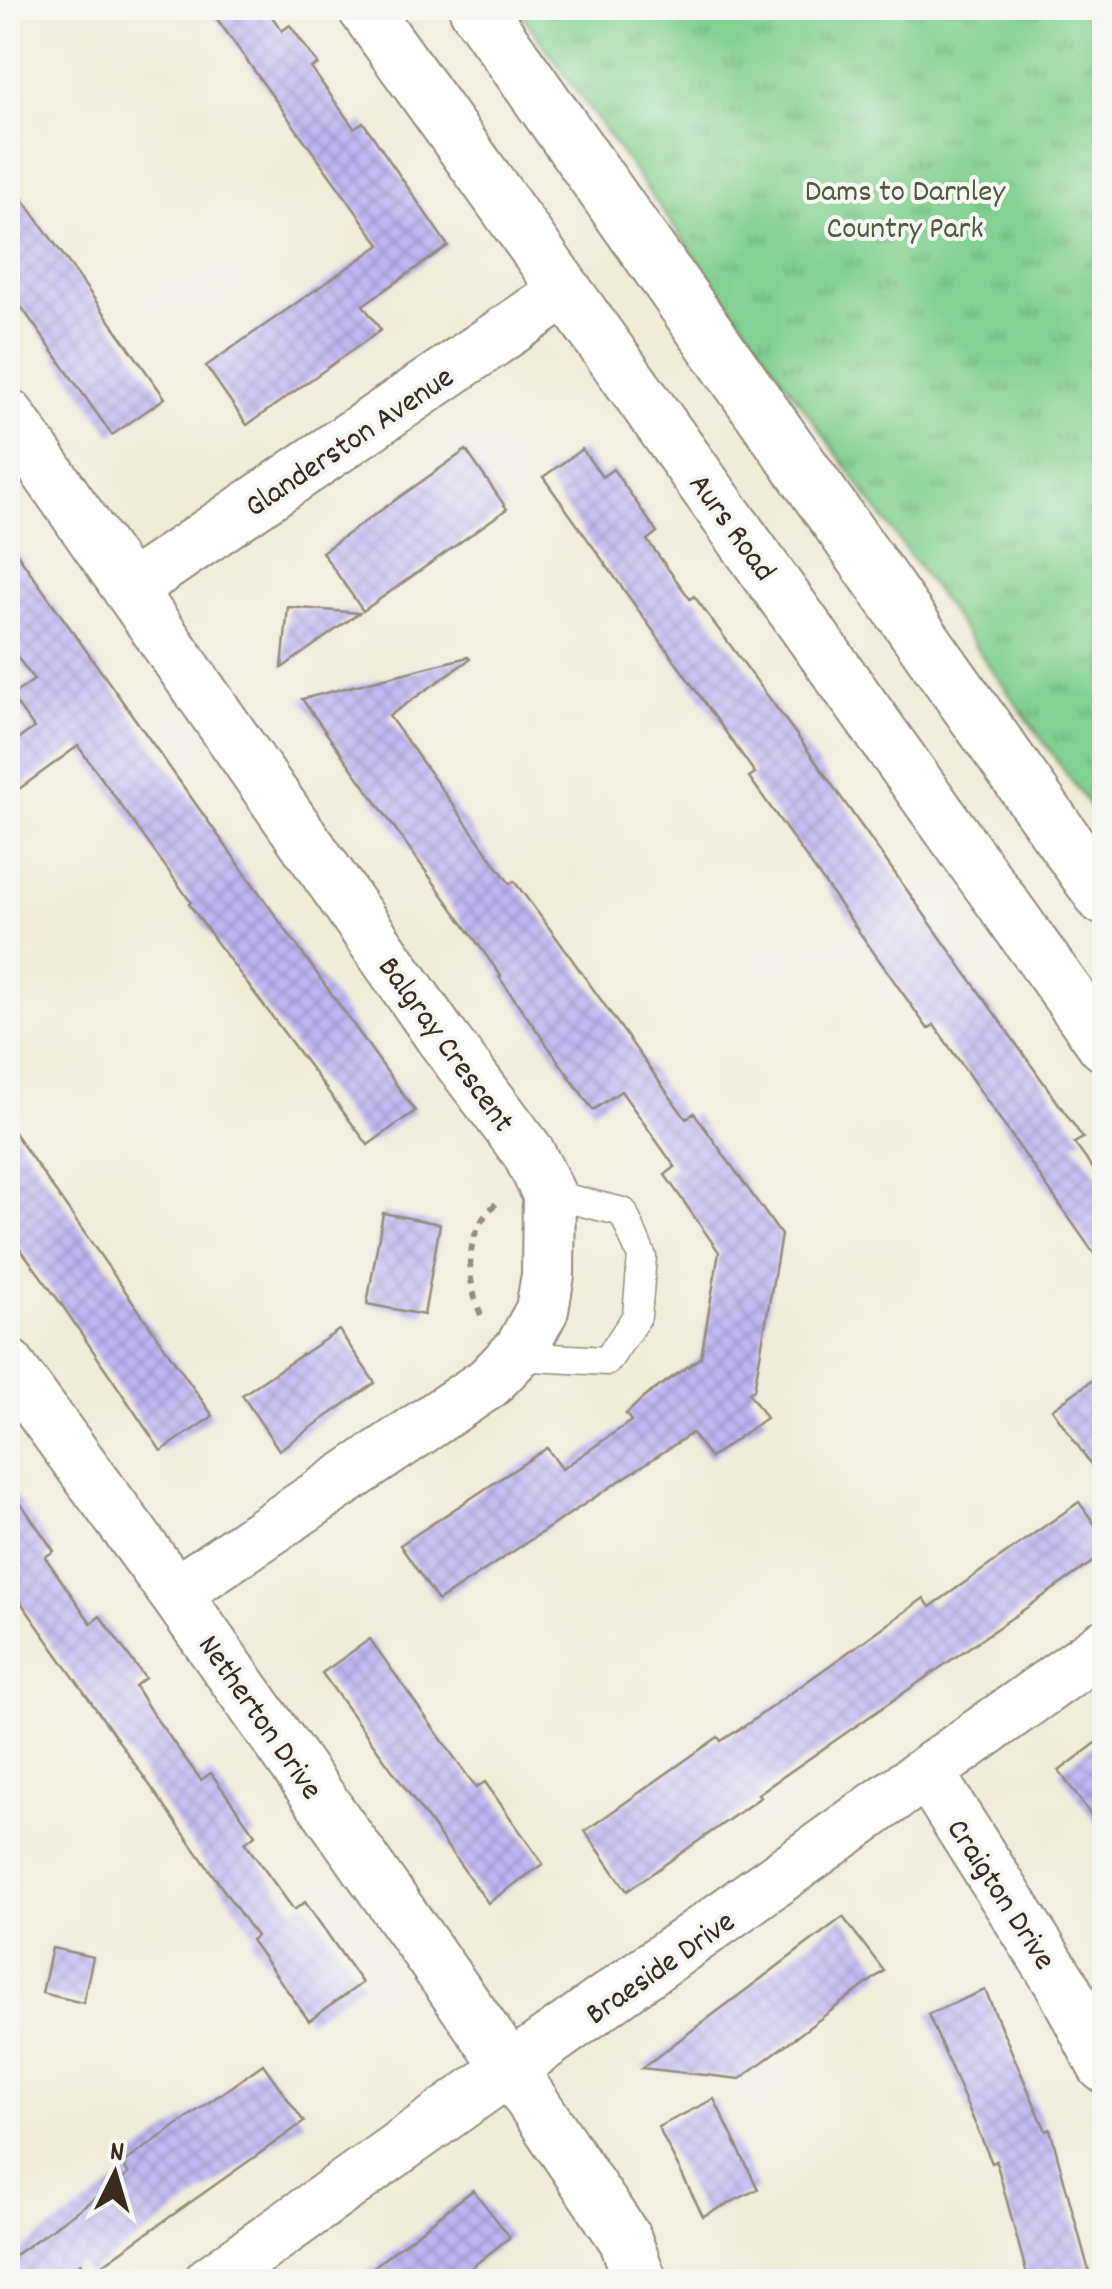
<svg xmlns="http://www.w3.org/2000/svg" width="1112" height="2289" viewBox="0 0 1112 2289" font-family="Dekko,sans-serif">
  <defs>
    <pattern id="park-tufts" width="24" height="20" patternUnits="userSpaceOnUse" patternTransform="scale(2.5)"><rect width="24" height="20" fill="#82d191"/><path d="M3 7l-1-3M5 7V3M7 7l1-3M15 17l-1-3M17 17v-4M19 17l1-3" fill="none" stroke="#6caa76"/></pattern>
    <pattern id="building-cross-hatch" width="8" height="8" patternUnits="userSpaceOnUse" patternTransform="scale(2.5)"><rect width="8" height="8" fill="#bfb7f5"/><path d="M0 0l8 8M0 8l8-8" fill="none" stroke="#9c95c6"/></pattern>
  </defs>
  <rect width="100%" height="100%" fill="#f6f6f2"/>
  <filter id="ink" filterUnits="userSpaceOnUse"><feTurbulence type="fractalNoise" baseFrequency=".01" numOctaves="2"/><feDisplacementMap in="SourceGraphic" scale="20" xChannelSelector="R" yChannelSelector="G"/><feConvolveMatrix kernelMatrix="1 2 1 2 8 2 1 2 1" color-interpolation-filters="sRGB"/></filter>
  <filter id="wash" filterUnits="userSpaceOnUse"><feTurbulence type="fractalNoise" baseFrequency=".0048" numOctaves="4" result="noise"/><feDisplacementMap in="SourceGraphic" scale="40" xChannelSelector="R" yChannelSelector="G"/><feGaussianBlur stdDeviation="2.25" result="paint"/><feColorMatrix in="noise" values="0 0 0 0 0 0 0 0 0 0 0 0 0 0 0 0 0 1.4 0 .05"/><feComposite in="paint" operator="in"/></filter>
  <g filter="url(#wash)">
    <rect width="100%" height="100%" fill="#f1ecda"/>
    <path fill="url(#park-tufts)" stroke="#5e7e58" stroke-width="2.5" d="M517,8h587v818z"/>
    <g id="blocks">
      <g fill="url(#building-cross-hatch)">
        <path d="M209,8h57l16,23 8,-6 28,39 -7,4 43,60 9,-6 85,124 -85,59 18,25 -134,95 -41,-59 174,-121z"/>
        <path d="M8,178l157,220 -53,37 -104,-147z"/>
        <path d="M582,449l20,28 11,-8 44,63 -10,8 43,59 4,-3 107,145 282,397 -9,5 25,34 5,-4v95l-170,-243 -6,4 -149,-210 -30,-42 6,-4 -212,-296z"/>
        <path d="M466,450l41,59 -144,102 -41,-59z"/>
        <path d="M8,541l407,570 -47,34 -145,-194 -34,-47 2,-2 -113,-156 -70,51v-51l26,-18 -23,-32 23,-16 -26,-36z"/>
        <path d="M288,607l71,6 -77,55z"/>
        <path d="M468,657l2,2 -81,57 121,168 4,-3 42,56 130,182 8,-6 87,122 -27,155 -5,3 17,25 -56,40 -18,-25 -254,168 -38,-56 147,-97 15,21 69,-48 -5,-7 17,-16 58,-41 18,-105 -54,-77 10,-8 -54,-76 -28,19 -94,-133 2,-1 -199,-277z"/>
        <path d="M8,1124l205,292 -52,35 -99,-146 -54,-73z"/>
        <path d="M383,1213l57,11 -16,91 -57,-11z"/>
        <path d="M339,1330l36,53 -96,67 -37,-55z"/>
        <path d="M1104,1372v111l-52,-74z"/>
        <path d="M8,1485l46,66 -9,6 46,66 9,-7 45,62 -10,8 17,27 49,67 10,-7 44,62 -10,8 49,67 11,-8 57,81 -53,38 -58,-81 5,-4 -248,-352z"/>
        <path d="M1079,1502l25,35v17l-346,240 3,3 -134,94 -42,-60 133,-94 3,4 28,-18 175,-125 6,9z"/>
        <path d="M370,1639l106,149 9,-6 58,82 -55,39 -166,-230z"/>
        <path d="M1104,1737v96l-45,-62z"/>
        <path d="M843,1917l41,54 -144,108 -98,-11z"/>
        <path d="M52,1948l41,9 -10,46 -41,-10z"/>
        <path d="M985,1990l61,141 4,-2 42,153h-63l-33,-121 -4,2 -64,-149z"/>
        <path d="M263,2064l41,58 -215,152 -8,-11 -26,19h-47v-22l121,-86 -7,-10z"/>
        <path d="M714,2099l44,90 -55,27 -45,-89z"/>
        <path d="M473,2190l37,47 -57,45h-99z"/>
      </g>
    </g>
  </g>
  <g filter="url(#ink)">
    <use href="#blocks" fill-opacity="0" stroke="#968b7c" stroke-width="2.5"/>
    <g fill="none" stroke-linecap="round" stroke-linejoin="round">
      <defs>
        <path id="service" d="M514,1356l93,5 30,-45 5,-59 -19,-45 -74,-18"/>
        <g id="minor">
          <path d="M364,8l740,1037"/>
          <path d="M8,415l432,620 88,117 21,42 -1,81 -6,35 -21,39 -33,34 -313,210"/>
          <path d="M129,589l437,-298"/>
          <path d="M8,1365l167,228 336,477 114,169 16,43"/>
          <path d="M928,1774l134,211 42,81"/>
          <path d="M210,2282l894,-636"/>
        </g>
        <path id="tertiary" d="M477,8l627,889"/>
      </defs>
      <use href="#service" stroke="#968b7c" stroke-width="31"/>
      <use href="#minor" stroke="#968b7c" stroke-width="56"/>
      <use href="#tertiary" stroke="#968b7c" stroke-width="59"/>
      <path stroke="#968b7c" stroke-width="6" stroke-dasharray="8 8" stroke-linecap="butt" d="M481,1315c-16,-37 -17,-84 16,-112"/>
      <use href="#service" stroke="#fff" stroke-width="28"/>
      <use href="#minor" stroke="#fff" stroke-width="52"/>
      <use href="#tertiary" stroke="#fff" stroke-width="55"/>
    </g>
  </g>
  <g text-anchor="middle" stroke-width="8" stroke-linejoin="round" paint-order="stroke">
    <g font-size="32" fill="#505c40" stroke="#f6f6f2">
      <text x="905" y="200">Dams to Darnley<tspan x="905" dy="37">Country Park</tspan></text>
    </g>
    <g font-size="32" fill="#3b2a1e" stroke="#f6f6f2">
      <text transform="translate(348 440) rotate(-34)" y="11">Glanderston Avenue</text>
      <text transform="translate(734 526) rotate(54)" y="11">Aurs Road</text>
      <text transform="translate(448 1043) rotate(54)" y="11">Balgray Crescent</text>
      <text transform="translate(262 1716) rotate(55)" y="11">Netherton Drive</text>
      <text transform="translate(1003 1893) rotate(57)" y="11">Craigton Drive</text>
      <text transform="translate(659 1966) rotate(-35)" y="11">Braeside Drive</text>
    </g>
  </g>
  <rect width="1112" height="2289" fill="none" stroke="#f6f6f2" stroke-width="40"/>
  <g transform="translate(115 2174) rotate(5)" stroke="#f6f6f2" stroke-width="8" paint-order="stroke">
  <path d="M0-8L18 38L0 25L-18 38Z" fill="#3b2a1e"/>
  <text y="-15" font-size="28" font-weight="bold" text-anchor="middle" fill="#3b2a1e">N</text>
  </g>
</svg>
